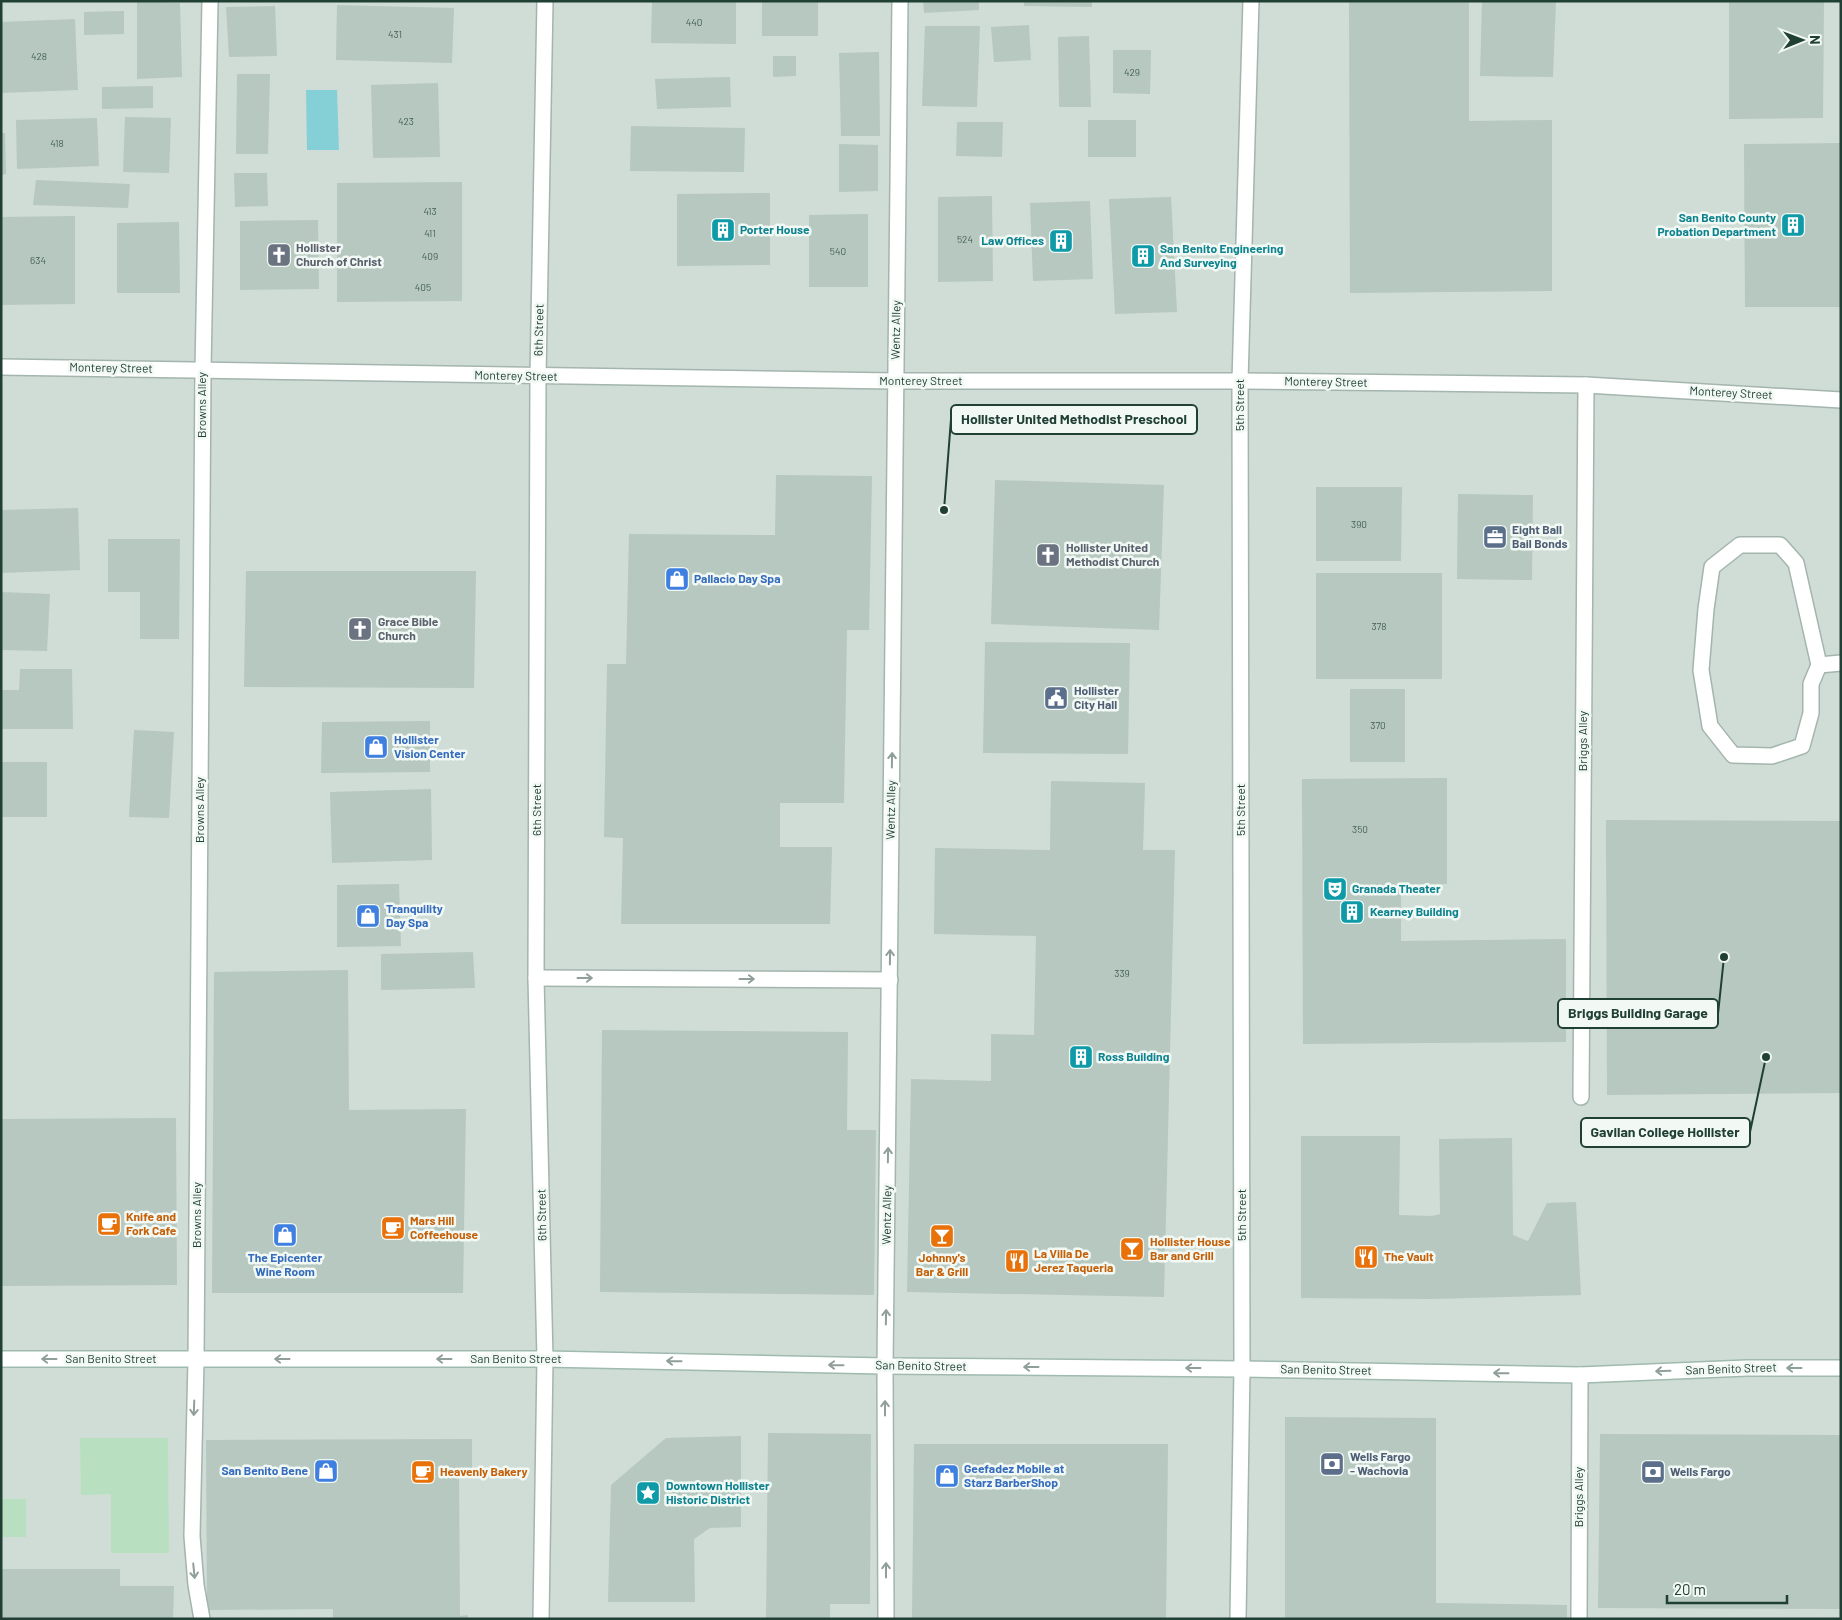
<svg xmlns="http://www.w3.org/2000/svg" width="1842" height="1620" viewBox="0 0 1842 1620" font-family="Barlow,sans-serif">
  <rect width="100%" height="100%" fill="#e1ede7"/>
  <rect fill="#cfddd6" x="1" y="1" width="1840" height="1618"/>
  <g fill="#b8e0c0">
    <path d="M80,1438h88l1,115h-58v-59l-30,1z"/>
    <rect x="1" y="1499" width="25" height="38"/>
  </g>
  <path fill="#85d0d6" d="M306,90h31l2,60h-32z"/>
  <g fill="#b6c8c0">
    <path d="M137,1l43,2 2,74 -45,2z"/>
    <path d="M652,1h84v43l-85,-1z"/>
    <rect x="762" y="1" width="56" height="35"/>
    <path d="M923,1h56v9l-55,3z"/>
    <path d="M1024,1h68v6l-68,-1z"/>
    <path d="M1349,1h120v120l83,-1v171l-202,2z"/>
    <path d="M1482,1h74l-3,76 -73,-1z"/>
    <path d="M1729,1h95l-1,117 -94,1z"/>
    <path d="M337,5l117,3 -2,55 -116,-3z"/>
    <path d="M275,6l2,50 -48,1 -3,-50z"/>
    <path d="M124,11v23l-40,1v-23z"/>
    <path d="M75,19l3,71 -77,3v-71z"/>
    <path d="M1029,25l2,35 -37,2 -3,-35z"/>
    <path d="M925,26h55l-3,81 -55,-1z"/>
    <path d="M1089,36l2,71h-32l-1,-70z"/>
    <path d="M1113,50h38l-1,44 -37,-1z"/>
    <path d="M879,52l1,84h-39l-2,-83z"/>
    <path d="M773,56h23v20l-23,1z"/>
    <path d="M237,74h33l-2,80h-32z"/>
    <path d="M730,77l1,30 -74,2 -2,-30z"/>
    <path d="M438,83l2,74 -67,1 -2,-73z"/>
    <path d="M153,86v22l-51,1v-22z"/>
    <path d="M125,117l46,1 -2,55 -46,-1z"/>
    <path d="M97,118l2,48 -82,3 -1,-49z"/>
    <rect x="1088" y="120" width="48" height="37"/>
    <path d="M957,122h46l-1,35 -46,-1z"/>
    <path d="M631,126l114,2 -1,44 -114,-1z"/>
    <path d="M1,133h4l1,41 -5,1z"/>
    <path d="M1841,143v164h-96l-1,-163z"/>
    <path d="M839,144l39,1v46l-39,1z"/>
    <path d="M234,173h33l1,33 -33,1z"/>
    <path d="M36,180l94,4 -2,24 -95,-3z"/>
    <path d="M462,182v119l-125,1v-119z"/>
    <path d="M770,193v72l-93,1v-72z"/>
    <path d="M992,196l1,85 -55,1v-85z"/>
    <path d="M1171,197l6,115 -62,2 -6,-115z"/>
    <path d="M1090,201l3,78 -60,2 -3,-78z"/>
    <path d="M868,214v73h-59v-72z"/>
    <path d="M75,216v88l-74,1v-88z"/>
    <path d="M318,220l1,69 -79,1v-69z"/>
    <path d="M179,222l1,71h-63v-70z"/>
    <path d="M776,475l96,1 -3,154h-22l-3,173h-64v44h52l-2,77h-209l2,-86 -19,-1 3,-173h19l3,-130 146,1z"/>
    <path d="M995,480l169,5 -5,145 -168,-6z"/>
    <path d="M1316,487h86l-1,74h-85z"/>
    <path d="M1458,494l75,1 -1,85 -75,-1z"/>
    <path d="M78,508l2,62 -79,3v-63z"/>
    <path d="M108,539h72l-1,100h-39v-47h-32z"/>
    <path d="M246,571h230l-2,117 -230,-1z"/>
    <rect x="1316" y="573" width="126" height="106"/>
    <path d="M1,592l49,2 -3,57 -46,-1z"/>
    <path d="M985,642l145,1 -2,111 -145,-1z"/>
    <path d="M20,669h52l1,60h-72v-39h18z"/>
    <rect x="1350" y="689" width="55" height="73"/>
    <path d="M430,721v51l-109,1 1,-51z"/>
    <path d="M134,730l40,2 -5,86 -40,-1z"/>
    <rect x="1" y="762" width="46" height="55"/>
    <path d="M1447,778v106h-46v57l165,-2v103l-263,2 -1,-265z"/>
    <path d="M1051,781l94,2 -2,67h32l-11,447 -257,-5 4,-213 80,2v-47l43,1 2,-99 -102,-2 1,-86 115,2z"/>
    <path d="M431,789l1,71 -100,3 -2,-71z"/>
    <path d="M1606,820l235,1v272l-234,2z"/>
    <path d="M399,884l2,62 -64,1v-62z"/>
    <path d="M473,952l2,36 -94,2v-36z"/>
    <path d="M348,970l1,140 117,-1 -3,184h-251l2,-321z"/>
    <path d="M602,1030l246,2 -1,98h29l-2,165 -274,-3z"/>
    <path d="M176,1118l1,167 -176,1v-167z"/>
    <path d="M1301,1136h99l-1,79 33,1 8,-2 -1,-75 73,-1 1,97 15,6 19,-38 29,-1 5,93 -150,4 -130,-1z"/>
    <path d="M1285,1417l151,1v185l131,2v14h-282z"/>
    <path d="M768,1433l103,1 -1,170h-40v15h-64z"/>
    <path d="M1600,1434l241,1v174l-243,-1z"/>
    <path d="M741,1436v91l-31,1 -16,11 1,63h-87l3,-117 55,-47z"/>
    <path d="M472,1439v35l-13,-1 1,143 8,-1v4h-135v-10l-126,1 -1,-170z"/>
    <path d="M914,1444h254l-2,175h-254z"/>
    <path d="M1,1569h119v17h54l-1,33h-172z"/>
  </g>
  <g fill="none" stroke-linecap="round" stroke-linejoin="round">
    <defs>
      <g id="lane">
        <path d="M1740,545h40l16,18 23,102 -8,19v29l-9,33 -30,10 -39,-1 -23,-29 -9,-56 5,-61 6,-42z"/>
        <path d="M1819,665l22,-2"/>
        <path d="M536,978l354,2"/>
        <path d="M1581,1097l5,-712"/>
        <path d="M202,1619l-6,-34 -4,-49 4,-176 7,-990 7,-369"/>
        <path d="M886,1619l-1,-253 15,-1365"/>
        <path d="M1579,1619l1,-244"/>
      </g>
      <g id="street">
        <path d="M1,367l894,14h345l346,4 255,15"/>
        <path d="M541,1619l4,-260 -9,-381 2,-602 7,-375"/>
        <path d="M1238,1619l4,-250 -2,-988 11,-380"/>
      </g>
      <path id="secondary" d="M1,1359h544l340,7 357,3 338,6 167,-7h94"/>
    </defs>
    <use href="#lane" stroke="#a3b5ae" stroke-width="18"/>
    <use href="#street" stroke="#a3b5ae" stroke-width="18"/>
    <use href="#secondary" stroke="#9fbaae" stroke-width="18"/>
    <use href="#lane" stroke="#fff" stroke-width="15"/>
    <use href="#street" stroke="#fff" stroke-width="15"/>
    <use href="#secondary" stroke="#fff" stroke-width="15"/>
  </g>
  <defs><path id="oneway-shaft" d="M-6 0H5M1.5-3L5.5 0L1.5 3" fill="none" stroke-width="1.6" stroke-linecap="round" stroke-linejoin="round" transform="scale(1.25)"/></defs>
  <g stroke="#909f9a">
    <use href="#oneway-shaft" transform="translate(892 760) rotate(-89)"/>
    <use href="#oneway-shaft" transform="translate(890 957) rotate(-89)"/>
    <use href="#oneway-shaft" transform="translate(585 978)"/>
    <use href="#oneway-shaft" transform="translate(747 979)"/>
    <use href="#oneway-shaft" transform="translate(888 1155) rotate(-89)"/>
    <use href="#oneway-shaft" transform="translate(886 1317) rotate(-89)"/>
    <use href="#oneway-shaft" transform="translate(49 1359) rotate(-180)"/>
    <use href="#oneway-shaft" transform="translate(282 1359) rotate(180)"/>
    <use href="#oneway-shaft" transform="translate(444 1359) rotate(180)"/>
    <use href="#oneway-shaft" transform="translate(674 1361) rotate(-179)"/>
    <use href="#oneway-shaft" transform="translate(836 1365) rotate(-179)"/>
    <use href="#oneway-shaft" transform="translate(1031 1367) rotate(-180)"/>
    <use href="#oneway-shaft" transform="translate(1193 1368) rotate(-180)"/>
    <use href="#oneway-shaft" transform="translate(1794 1368) rotate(180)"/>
    <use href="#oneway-shaft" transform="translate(1663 1371) rotate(178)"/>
    <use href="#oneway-shaft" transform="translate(1501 1373) rotate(-179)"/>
    <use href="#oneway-shaft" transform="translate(194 1408) rotate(92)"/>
    <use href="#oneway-shaft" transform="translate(885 1408) rotate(-90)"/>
    <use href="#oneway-shaft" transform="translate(886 1570) rotate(-90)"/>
    <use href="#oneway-shaft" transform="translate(194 1571) rotate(84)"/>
  </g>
  <defs>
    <symbol id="building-square" viewBox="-11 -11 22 22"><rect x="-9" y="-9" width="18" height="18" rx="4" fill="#0f9aa8" stroke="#f2f9f5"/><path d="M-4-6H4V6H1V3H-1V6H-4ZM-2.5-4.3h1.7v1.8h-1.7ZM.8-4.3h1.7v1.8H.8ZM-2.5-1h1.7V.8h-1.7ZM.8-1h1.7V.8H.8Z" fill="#fff"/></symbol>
    <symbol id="church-square" viewBox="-11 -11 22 22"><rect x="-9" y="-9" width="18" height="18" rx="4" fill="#6b7280" stroke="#f2f9f5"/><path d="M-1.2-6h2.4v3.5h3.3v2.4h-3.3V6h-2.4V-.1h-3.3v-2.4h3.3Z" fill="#fff"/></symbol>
    <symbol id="office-square" viewBox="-11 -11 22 22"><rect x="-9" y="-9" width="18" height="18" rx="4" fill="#5c6f8a" stroke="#f2f9f5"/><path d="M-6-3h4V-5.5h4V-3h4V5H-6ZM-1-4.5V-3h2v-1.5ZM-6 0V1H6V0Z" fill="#fff"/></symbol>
    <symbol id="shop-square" viewBox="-11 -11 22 22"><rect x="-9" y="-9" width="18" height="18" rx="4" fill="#3f7fe0" stroke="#f2f9f5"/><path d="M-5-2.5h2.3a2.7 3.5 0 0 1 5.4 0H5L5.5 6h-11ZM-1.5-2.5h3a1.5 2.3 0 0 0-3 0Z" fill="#fff"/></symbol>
    <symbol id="civic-square" viewBox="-11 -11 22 22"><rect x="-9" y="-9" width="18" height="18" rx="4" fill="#5c6f8a" stroke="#f2f9f5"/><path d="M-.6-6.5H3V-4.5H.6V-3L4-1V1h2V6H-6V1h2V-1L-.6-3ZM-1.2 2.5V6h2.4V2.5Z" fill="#fff"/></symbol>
    <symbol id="theatre-square" viewBox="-11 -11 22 22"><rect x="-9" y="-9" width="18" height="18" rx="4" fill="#0f9aa8" stroke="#f2f9f5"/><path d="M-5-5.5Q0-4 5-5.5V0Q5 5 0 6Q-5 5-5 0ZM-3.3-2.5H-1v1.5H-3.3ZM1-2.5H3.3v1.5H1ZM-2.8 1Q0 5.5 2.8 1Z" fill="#fff"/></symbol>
    <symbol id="cafe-square" viewBox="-11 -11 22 22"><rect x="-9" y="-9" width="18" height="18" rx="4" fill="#e8710a" stroke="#f2f9f5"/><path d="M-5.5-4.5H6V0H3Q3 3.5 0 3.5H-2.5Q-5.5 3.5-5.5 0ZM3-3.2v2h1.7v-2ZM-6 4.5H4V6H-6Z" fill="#fff"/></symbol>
    <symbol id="bar-square" viewBox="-11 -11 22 22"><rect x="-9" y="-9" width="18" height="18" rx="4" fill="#e8710a" stroke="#f2f9f5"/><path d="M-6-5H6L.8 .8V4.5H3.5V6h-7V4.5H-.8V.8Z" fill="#fff"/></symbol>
    <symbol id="restaurant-square" viewBox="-11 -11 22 22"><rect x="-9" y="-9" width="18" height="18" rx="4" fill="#e8710a" stroke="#f2f9f5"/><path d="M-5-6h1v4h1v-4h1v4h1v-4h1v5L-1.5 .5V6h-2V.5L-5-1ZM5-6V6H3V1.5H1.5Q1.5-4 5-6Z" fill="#fff"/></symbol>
    <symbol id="bank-square" viewBox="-11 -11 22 22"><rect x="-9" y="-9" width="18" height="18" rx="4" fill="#5c6f8a" stroke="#f2f9f5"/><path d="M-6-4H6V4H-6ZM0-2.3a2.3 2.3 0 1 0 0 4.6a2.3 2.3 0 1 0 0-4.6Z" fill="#fff"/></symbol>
    <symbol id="sight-square" viewBox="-11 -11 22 22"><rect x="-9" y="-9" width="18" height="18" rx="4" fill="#0f9aa8" stroke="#f2f9f5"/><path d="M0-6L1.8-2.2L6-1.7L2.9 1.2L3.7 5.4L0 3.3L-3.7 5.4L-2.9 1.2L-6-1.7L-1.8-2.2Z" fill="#fff"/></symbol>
  </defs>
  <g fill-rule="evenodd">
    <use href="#building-square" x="1779" y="211" width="28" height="28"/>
    <use href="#building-square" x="709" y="216" width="28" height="28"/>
    <use href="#building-square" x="1047" y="227" width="28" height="28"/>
    <use href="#church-square" x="265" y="241" width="28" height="28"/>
    <use href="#building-square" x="1129" y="242" width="28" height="28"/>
    <use href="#office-square" x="1481" y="523" width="28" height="28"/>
    <use href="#church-square" x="1034" y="541" width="28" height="28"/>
    <use href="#shop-square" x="663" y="565" width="28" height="28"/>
    <use href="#church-square" x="346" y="615" width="28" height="28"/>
    <use href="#civic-square" x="1042" y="684" width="28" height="28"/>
    <use href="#shop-square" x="362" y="733" width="28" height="28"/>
    <use href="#theatre-square" x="1321" y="875" width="28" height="28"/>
    <use href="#building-square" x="1338" y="898" width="28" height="28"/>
    <use href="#shop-square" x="354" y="902" width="28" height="28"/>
    <use href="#building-square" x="1067" y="1043" width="28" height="28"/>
    <use href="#cafe-square" x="95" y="1210" width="28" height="28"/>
    <use href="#cafe-square" x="379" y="1214" width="28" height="28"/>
    <use href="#shop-square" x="271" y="1221" width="28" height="28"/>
    <use href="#bar-square" x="928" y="1222" width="28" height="28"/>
    <use href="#bar-square" x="1118" y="1235" width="28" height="28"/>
    <use href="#restaurant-square" x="1352" y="1243" width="28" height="28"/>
    <use href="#restaurant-square" x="1003" y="1247" width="28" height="28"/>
    <use href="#bank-square" x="1318" y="1450" width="28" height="28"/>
    <use href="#shop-square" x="312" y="1457" width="28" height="28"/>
    <use href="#cafe-square" x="409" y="1458" width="28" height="28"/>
    <use href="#bank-square" x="1639" y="1458" width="28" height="28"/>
    <use href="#shop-square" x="933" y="1462" width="28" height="28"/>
    <use href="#sight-square" x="634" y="1479" width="28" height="28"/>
  </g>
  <g text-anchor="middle" stroke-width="5" stroke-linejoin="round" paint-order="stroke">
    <g font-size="10" fill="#466158">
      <text x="694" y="26">440</text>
      <text x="395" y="38">431</text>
      <text x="39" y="60">428</text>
      <text x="1132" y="76">429</text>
      <text x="406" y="125">423</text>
      <text x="57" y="147">418</text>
      <text x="430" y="215">413</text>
      <text x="430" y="237">411</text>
      <text x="965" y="243">524</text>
      <text x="838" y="255">540</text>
      <text x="430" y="260">409</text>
      <text x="38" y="264">634</text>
      <text x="423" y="291">405</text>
      <text x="1359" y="528">390</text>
      <text x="1379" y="630">378</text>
      <text x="1378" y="729">370</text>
      <text x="1360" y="833">350</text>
      <text x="1122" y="977">339</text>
    </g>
    <g font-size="12" font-weight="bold" fill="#0d838f" stroke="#f2f9f5" text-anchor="start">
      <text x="1776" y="222" text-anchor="end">San Benito County<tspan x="1776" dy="14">Probation Department</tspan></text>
      <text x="740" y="234">Porter House</text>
      <text x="1044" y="245" text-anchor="end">Law Offices</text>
      <text x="1160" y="253">San Benito Engineering<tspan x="1160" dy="14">And Surveying</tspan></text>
      <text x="1352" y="893">Granada Theater</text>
      <text x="1370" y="916">Kearney Building</text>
      <text x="1098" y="1061">Ross Building</text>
      <text x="666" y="1490">Downtown Hollister<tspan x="666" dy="14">Historic District</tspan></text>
    </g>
    <g font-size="12" font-weight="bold" fill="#5b616d" stroke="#f2f9f5" text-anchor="start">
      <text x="296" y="252">Hollister<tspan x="296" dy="14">Church of Christ</tspan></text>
      <text x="1066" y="552">Hollister United<tspan x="1066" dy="14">Methodist Church</tspan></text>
      <text x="378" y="626">Grace Bible<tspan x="378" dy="14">Church</tspan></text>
    </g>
    <g font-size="12" fill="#203f35" stroke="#f2f9f5">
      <text transform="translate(539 330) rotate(-89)" y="4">6th Street</text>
      <text transform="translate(896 330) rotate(-89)" y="4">Wentz Alley</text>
      <text transform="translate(111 368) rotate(1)" y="4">Monterey Street</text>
      <text transform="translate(516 376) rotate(1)" y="4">Monterey Street</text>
      <text x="921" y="385">Monterey Street</text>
      <text transform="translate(1326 382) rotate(1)" y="4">Monterey Street</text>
      <text transform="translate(1731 393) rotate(3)" y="4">Monterey Street</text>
      <text transform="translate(202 405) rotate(-90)" y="4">Browns Alley</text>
      <text transform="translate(1240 405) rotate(-90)" y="4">5th Street</text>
      <text transform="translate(1583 741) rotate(-90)" y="4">Briggs Alley</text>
      <text transform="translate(200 810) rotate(-90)" y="4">Browns Alley</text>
      <text transform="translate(537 810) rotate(-90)" y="4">6th Street</text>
      <text transform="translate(891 810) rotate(-89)" y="4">Wentz Alley</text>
      <text transform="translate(1241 810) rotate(-90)" y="4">5th Street</text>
      <text transform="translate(197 1215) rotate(-90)" y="4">Browns Alley</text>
      <text transform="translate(542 1215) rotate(-91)" y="4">6th Street</text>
      <text transform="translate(887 1215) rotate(-89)" y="4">Wentz Alley</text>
      <text transform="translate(1242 1215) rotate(-90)" y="4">5th Street</text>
      <text x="111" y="1363">San Benito Street</text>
      <text x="516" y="1363">San Benito Street</text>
      <text transform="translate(921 1366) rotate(1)" y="4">San Benito Street</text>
      <text transform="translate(1731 1369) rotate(-2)" y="4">San Benito Street</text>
      <text transform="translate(1326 1370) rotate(1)" y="4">San Benito Street</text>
      <text transform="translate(1579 1497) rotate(-90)" y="4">Briggs Alley</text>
    </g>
    <g font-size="12" font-weight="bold" fill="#4e5e75" stroke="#f2f9f5" text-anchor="start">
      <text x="1512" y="534">Eight Ball<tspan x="1512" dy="14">Bail Bonds</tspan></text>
      <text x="1074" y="695">Hollister<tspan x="1074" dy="14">City Hall</tspan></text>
      <text x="1350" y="1461">Wells Fargo<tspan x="1350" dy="14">- Wachovia</tspan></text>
      <text x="1670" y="1476">Wells Fargo</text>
    </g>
    <g font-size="12" font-weight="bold" fill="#366cbe" stroke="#f2f9f5" text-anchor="start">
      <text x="694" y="583">Pallacio Day Spa</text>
      <text x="394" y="744">Hollister<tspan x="394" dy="14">Vision Center</tspan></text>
      <text x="386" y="913">Tranquility<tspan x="386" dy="14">Day Spa</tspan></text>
      <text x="285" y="1262" text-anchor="middle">The Epicenter<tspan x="285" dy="14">Wine Room</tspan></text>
      <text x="964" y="1473">Geefadez Mobile at<tspan x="964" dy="14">Starz BarberShop</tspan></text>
      <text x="308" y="1475" text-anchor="end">San Benito Bene</text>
    </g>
    <g font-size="12" font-weight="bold" fill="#c56008" stroke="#f2f9f5" text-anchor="start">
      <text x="126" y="1221">Knife and<tspan x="126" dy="14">Fork Cafe</tspan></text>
      <text x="410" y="1225">Mars Hill<tspan x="410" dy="14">Coffeehouse</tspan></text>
      <text x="1150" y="1246">Hollister House<tspan x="1150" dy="14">Bar and Grill</tspan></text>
      <text x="1034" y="1258">La Villa De<tspan x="1034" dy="14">Jerez Taqueria</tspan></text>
      <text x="1384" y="1261">The Vault</text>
      <text x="942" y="1262" text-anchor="middle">Johnny's<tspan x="942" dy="14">Bar &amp; Grill</tspan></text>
      <text x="440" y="1476">Heavenly Bakery</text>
    </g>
  </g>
  <path fill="none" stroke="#203f35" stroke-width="2" d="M944 510L951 419M1724 957L1718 1014M1766 1057L1750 1132"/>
  <g fill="#203f35" stroke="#f2f9f5" stroke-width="2">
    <circle cx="944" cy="510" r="5"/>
    <circle cx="1724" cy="957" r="5"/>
    <circle cx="1766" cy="1057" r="5"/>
  </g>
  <g fill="#f2f9f5" stroke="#203f35" stroke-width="2">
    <rect x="951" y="405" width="246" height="29" rx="5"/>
    <rect x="1558" y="999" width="160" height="29" rx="5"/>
    <rect x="1581" y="1118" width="169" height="29" rx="5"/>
  </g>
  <g font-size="14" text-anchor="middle" font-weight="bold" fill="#203f35">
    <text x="1074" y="424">Hollister United Methodist Preschool</text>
    <text x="1638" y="1018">Briggs Building Garage</text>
    <text x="1665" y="1137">Gavilan College Hollister</text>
  </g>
  <rect width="1842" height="1620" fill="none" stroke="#203f35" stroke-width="5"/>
  <g transform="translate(1802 40) rotate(89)" stroke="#f2f9f5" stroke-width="4" paint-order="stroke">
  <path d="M0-4L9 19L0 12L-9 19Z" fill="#203f35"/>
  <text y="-8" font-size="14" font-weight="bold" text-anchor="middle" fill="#203f35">N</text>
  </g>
  <path d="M1667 1595v8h120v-8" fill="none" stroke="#203f35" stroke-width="2.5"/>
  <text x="1674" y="1595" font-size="15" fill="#203f35" stroke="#f2f9f5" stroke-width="4" paint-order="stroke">20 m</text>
</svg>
